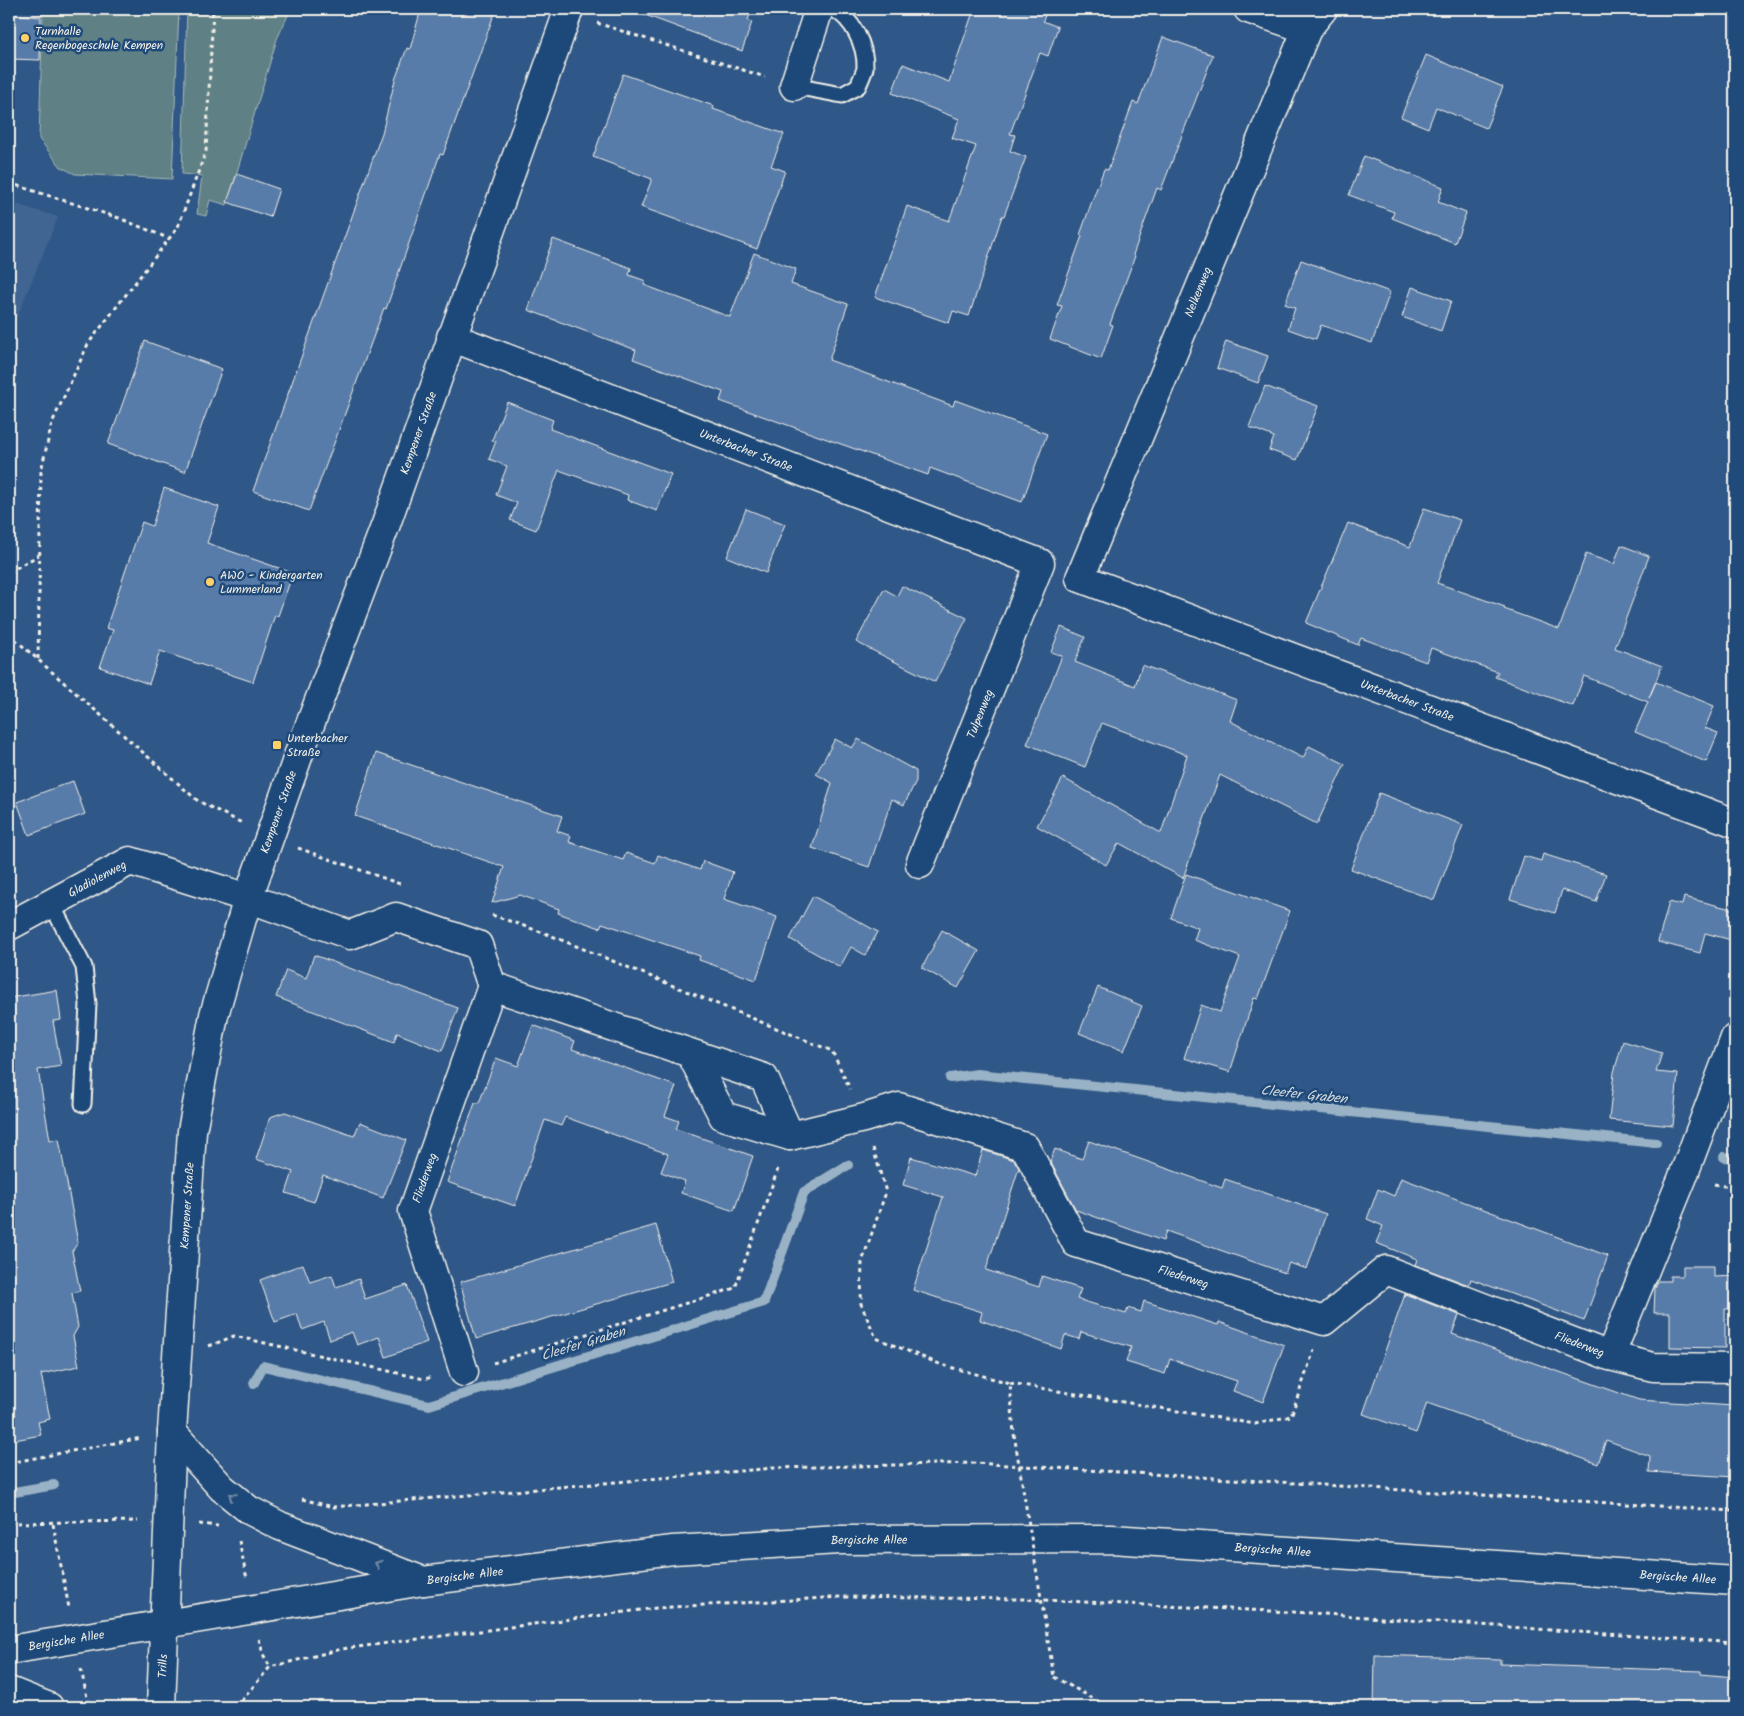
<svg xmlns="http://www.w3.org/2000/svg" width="1744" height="1716" viewBox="0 0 1744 1716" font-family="Kalam,sans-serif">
  <rect width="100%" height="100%" fill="#2f5787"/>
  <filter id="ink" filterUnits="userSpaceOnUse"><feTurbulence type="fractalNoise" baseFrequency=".02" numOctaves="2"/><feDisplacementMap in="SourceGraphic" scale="10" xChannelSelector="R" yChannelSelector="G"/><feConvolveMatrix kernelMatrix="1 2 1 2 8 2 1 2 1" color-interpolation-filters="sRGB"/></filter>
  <g filter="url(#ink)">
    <path fill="#406593" d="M9,202l49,15 -49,120z"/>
    <g fill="#5e8186" stroke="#a9b9b7">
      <path d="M43,9h136l-7,170 -97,-5 -14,-7 -22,-28z"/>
      <path d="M187,9h104l-14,30 -50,166 -17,-5 -4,16 -9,-2 5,-38 -20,-2z"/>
    </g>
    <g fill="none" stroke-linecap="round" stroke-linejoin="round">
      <g stroke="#99b2c5" stroke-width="10">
        <path d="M950,1078l27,-4 679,69"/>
        <path d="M1724,1157l11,1"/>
        <path d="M254,1383l9,-17 166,39 335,-103 40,-110 44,-27"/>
        <path d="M9,1493l45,-8"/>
      </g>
    </g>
    <g fill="#597ba9" stroke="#f4f1e8">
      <path d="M421,9h75l-53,146 -3,-1 -54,155 -2,-1 -75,203 -56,-20 129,-358 13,-53 12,-32 3,1z"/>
      <path d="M637,9h115l-4,11 4,2 -10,29 -105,-39z"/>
      <path d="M974,9h73l-4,12 15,6 -10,29 -8,-3 -30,81 5,1 -5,16 16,6 -22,59h-2l-33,100 -16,-5 -4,12 -74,-26 32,-91 42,15 27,-75 -24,-8 7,-19 -67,-26 11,-29 46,18z"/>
      <path d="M9,14l32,3 -1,43 -31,-1z"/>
      <path d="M1163,37l50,18 -52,135 -4,-2 -12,33 -12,34 2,1 -25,68 3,1 -12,34 -51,-20 12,-33 -5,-1 25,-69 -2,-1 12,-34 12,-32 4,1 25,-68 5,2z"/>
      <path d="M1426,55l77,32 -17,41 -50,-21 -8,21 -27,-11z"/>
      <path d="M623,74l91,32 -1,3 71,25 -13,32 14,5 -28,78 -116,-42 11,-28 -59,-22z"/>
      <path d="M1364,156l79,31 -5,15 28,11 -11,30 -63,-25 2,-6 -45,-17z"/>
      <path d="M237,174l42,15 -9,28 -43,-15z"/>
      <path d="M553,239l78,29 -2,7 17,6 -2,4 86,32 24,-64 42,16 -5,15 57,20 -19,56 124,46 2,-6 92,34 -25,68 -92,-34 -2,7 -208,-74 3,-9 -90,-33 3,-9 -108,-40z"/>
      <path d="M1301,260l89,32 -18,51 -51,-18 -5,14 -28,-10 7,-21 -10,-4z"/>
      <path d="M1412,287l39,14 -10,30 -39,-14z"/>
      <path d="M145,341l77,28 -37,103 -77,-28z"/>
      <path d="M1226,341l42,15 -10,27 -41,-15z"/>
      <path d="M1265,386l53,20 -21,54 -28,-10 5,-13 -25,-10z"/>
      <path d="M507,402l46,18 -3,9 121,45 -14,37 -30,-11 1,-5 -69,-25 -23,60 -26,-10 7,-17 -21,-8 11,-29 -18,-7 7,-18 -4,-1z"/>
      <path d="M164,488l55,19 -12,36 86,30 -15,43 -3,-1 -22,67 -93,-31 -11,33 -49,-17 13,-37 -7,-2 36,-106 10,4z"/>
      <path d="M1424,508l36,12 -23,63 68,24 -1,2 55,20 27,-75 28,10 7,-19 28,11 -34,92 47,18 -13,32 7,-16 58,24 -9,22 13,5 -12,29 -71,-30 13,-30 -64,-26 -11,30 -78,-29 3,-5 -67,-24 -5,14 -65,-24 -3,7 -52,-22 42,-100 62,24z"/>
      <path d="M746,509l39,15 -19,49 -39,-16z"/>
      <path d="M902,586l65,32 -32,64 -79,-40 28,-53 13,7z"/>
      <path d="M1061,627l24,10 -10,25 60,24 7,-21 71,26 24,9 -7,21 73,37 6,-12 36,18 -28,60 -97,-49 -37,103 -64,-35 -13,22 -69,-39 26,-48 98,55 26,-78 -85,-32 -17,44 -58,-23 35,-88 -11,-4z"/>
      <path d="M835,739l17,9 6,-9 58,32v10l-12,24 -12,-6 -23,68 -57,-19 20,-65 -16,-9z"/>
      <path d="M376,753l186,63 -5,15 14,5 -2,6 54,18 3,-7 29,10 3,-8 42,15 3,-9 30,11 -9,27 53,18 -21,63 -57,-20 1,-4 -98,-33 -2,5 -42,-15 1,-4 -39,-14 -28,8 12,-36 -149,-51z"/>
      <path d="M73,781l12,33 -56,21 -12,-33z"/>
      <path d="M1379,793l84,32 -29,75 -83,-31z"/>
      <path d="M1543,854l63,20 -10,28 -34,-12 -7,23 -45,-14 14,-43 17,5z"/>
      <path d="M1186,874l104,37 -32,88 -4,-1 -24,74 -46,-14 17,-53 19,7 20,-55 -46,-17 4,-12 -27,-10z"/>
      <path d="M813,896l65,36 -13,23 -14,-8 -11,20 -50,-28z"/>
      <path d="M1684,897l51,13v31l-30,-8 -5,20 -42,-11 11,-40 13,3z"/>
      <path d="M942,930l37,21 -21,37 -36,-20z"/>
      <path d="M314,955l144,53 -16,43 -45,-18 -3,9 -118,-45 10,-27 20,8z"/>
      <path d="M1098,987l44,19 -18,45 -45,-18z"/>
      <path d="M57,990l4,30 -8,1 8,45 -23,4 12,70 9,-1 19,104 -6,8 8,40 -8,2 6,34 -5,9 6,30 -38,8 9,45 -12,3 3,13 -32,6v-443z"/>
      <path d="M533,1025l42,16 -3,8 104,37 -11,30 14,5 -3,8 77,27 -19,55 -53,-18 4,-12 -24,-9 7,-18 -103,-37 -4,9 -16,-6 -30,86 -68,-24 28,-79h4l17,-45 22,8z"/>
      <path d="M1623,1041l39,12 -6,19 22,2 -5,52 -64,-6 5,-48z"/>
      <path d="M285,1112l69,24 6,-14 46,18 -23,58 -60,-23 -9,27 -28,-9 7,-21 -37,-13 14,-42z"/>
      <path d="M1089,1141l133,47 3,-9 101,35 -19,55 -18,-6 -4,10 -119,-42 -3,10 -87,-31 -26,-49 5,-12 27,10z"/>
      <path d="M983,1150l31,10 5,8 -33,102 53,17 3,-11 39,13 -4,10 49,15 2,-6 13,4 3,-11 74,24 1,-3 65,23 -21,57 -30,-11 4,-10 -67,-22 -5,15 -39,-12 5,-15 -50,-15 -2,7 -14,-4 -4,14 -81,-29 2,-8 -69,-22 30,-93 -40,-12 8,-28 64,19z"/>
      <path d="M1401,1178l207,78 -24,65 -113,-42 -2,6 -54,-20 2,-6 -41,-16 7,-17 -16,-7 11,-30 16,7z"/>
      <path d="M656,1225l16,57 -196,57 -16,-57z"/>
      <path d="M303,1264l7,18 22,-7 4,12 23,-8 6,20 42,-14 20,57 -41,15 -7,-20 -22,8 -5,-13 -22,8 -6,-18 -22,8 -5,-16 -22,8 -15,-42z"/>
      <path d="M1683,1266h31v11l21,-1v33h-10v39l-55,-1v-34h-16l1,-25 3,-7h12v-5h13z"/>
      <path d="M1405,1294l54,21 -7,19 187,66 96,6v71l-86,-5 1,-16 -44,-16 -8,24 -171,-61 -11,30 -53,-19z"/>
      <path d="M1375,1655l125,4v5l201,7v3l34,3v30h-361z"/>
    </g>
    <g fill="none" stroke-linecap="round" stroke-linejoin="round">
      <defs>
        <g id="service">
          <path d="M794,86l48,9 16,-9c2,-5 6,-13 7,-18 1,-23 -13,-50 -32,-59"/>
          <path d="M51,903l33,64 4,37 -5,100"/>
        </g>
        <g id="minor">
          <path d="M1248,9l59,20"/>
          <path id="s1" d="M1323,9l-16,20 -227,549 655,245"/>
          <path d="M794,86l25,-77"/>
          <path id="s2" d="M451,337l589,226 -120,301"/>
          <path id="s3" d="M9,926l121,-65 118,37 102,37 46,-18 82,28 14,41 272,92 26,58"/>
          <path id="s4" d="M691,1054l32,62 67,20 74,-18 35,-11 126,40 51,96 248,78 62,-51 224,86 43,11 82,1"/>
          <path d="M1610,1356l72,-177 53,-141"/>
          <path id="s5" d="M464,1372l-51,-161 79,-225"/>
          <path d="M172,1432l50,56 27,22 31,16 143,55"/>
          <path d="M9,1691l40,16"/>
          <path id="s6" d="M161,1707l11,-275 20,-301 22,-116 34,-117 52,-147 86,-227 183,-515"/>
        </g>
        <g id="secondary">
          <path id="s7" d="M9,1650l414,-69 250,-31 166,-10 273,-1 623,42"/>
        </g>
      </defs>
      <use href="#service" stroke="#f4f1e8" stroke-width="19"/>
      <use href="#minor" stroke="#f4f1e8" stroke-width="31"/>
      <use href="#secondary" stroke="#f4f1e8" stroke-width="31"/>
      <g stroke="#f4f1e8" stroke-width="3" stroke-dasharray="4 4" stroke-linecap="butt">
        <path d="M597,23l168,54"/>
        <path d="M9,183l110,35 51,21"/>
        <path d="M9,572l30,-17"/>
        <path d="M9,634l189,167 44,22"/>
        <path d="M38,659l3,-188 11,-48 36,-79 90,-117 28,-76 7,-142"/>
        <path d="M298,848l105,37"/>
        <path d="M492,915l55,19 285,117 18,38"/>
        <path d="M873,1148l13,44 -24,70 -1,42 15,34 66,27 68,18 4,51"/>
        <path d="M1714,1184l21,4"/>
        <path d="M209,1346l25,-10 190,43 9,-2"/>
        <path d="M493,1363l242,-75 44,-122"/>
        <path d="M1010,1383l245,41 36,-8 23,-66"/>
        <path d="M9,1463l132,-25"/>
        <path d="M302,1499l31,8 441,-39 203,-5 758,48"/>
        <path d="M9,1523l129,-2"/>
        <path d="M53,1524l16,84"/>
        <path d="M199,1524l19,2"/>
        <path d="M239,1541l8,38"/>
        <path d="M259,1639l4,15 7,13"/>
        <path d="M81,1669l8,38"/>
        <path d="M1054,1677l53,29 25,1"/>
        <path d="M236,1707l34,-40 72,-18 314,-41 185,-11 182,2 288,14 424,30"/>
      </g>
      <use href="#service" stroke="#1f4a7a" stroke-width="15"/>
      <use href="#minor" stroke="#1f4a7a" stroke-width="28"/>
      <use href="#secondary" stroke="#1f4a7a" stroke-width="28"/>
      <path stroke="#f4f1e8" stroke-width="3" stroke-dasharray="4 4" stroke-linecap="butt" d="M1014,1434l40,243"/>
    </g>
    <defs><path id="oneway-chevron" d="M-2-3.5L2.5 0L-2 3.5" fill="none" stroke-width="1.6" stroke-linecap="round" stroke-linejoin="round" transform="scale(1.25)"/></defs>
    <g stroke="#748da6">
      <use href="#oneway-chevron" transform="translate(232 1496) rotate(-141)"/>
      <use href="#oneway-chevron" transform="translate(378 1564) rotate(-159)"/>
    </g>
  </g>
  <g fill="#ffd166" stroke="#1f4a7a" stroke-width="2">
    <circle cx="25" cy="38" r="5"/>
    <circle cx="210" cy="582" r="5"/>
    <rect x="272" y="740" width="10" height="10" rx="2.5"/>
  </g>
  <g text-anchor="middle" stroke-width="5" stroke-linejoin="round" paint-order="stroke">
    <g font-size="12" fill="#f4f1e8" stroke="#1f4a7a" text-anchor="start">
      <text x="35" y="35">Turnhalle<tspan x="35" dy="14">Regenbogeschule Kempen</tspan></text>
      <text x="220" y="579">AWO - Kindergarten<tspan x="220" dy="14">Lummerland</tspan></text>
      <text x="287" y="742">Unterbacher<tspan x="287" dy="14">Straße</tspan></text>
    </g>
    <g font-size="12" fill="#f4f1e8" stroke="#1f4a7a">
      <text transform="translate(1198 292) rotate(-68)" y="4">Nelkenweg</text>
      <text dy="4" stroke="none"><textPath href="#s6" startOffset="1312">Kempener Straße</textPath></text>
      <text dy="4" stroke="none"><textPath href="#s2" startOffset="316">Unterbacher Straße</textPath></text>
      <text dy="4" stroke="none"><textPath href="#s1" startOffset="969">Unterbacher Straße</textPath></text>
      <text transform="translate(980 714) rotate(-68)" y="4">Tulpenweg</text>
      <text dy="4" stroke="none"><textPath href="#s6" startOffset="908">Kempener Straße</textPath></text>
      <text dy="4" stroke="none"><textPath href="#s3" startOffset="100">Gladiolenweg</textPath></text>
      <text dy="4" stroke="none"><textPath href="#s5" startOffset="204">Fliederweg</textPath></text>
      <text dy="4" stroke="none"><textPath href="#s6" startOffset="502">Kempener Straße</textPath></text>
      <text dy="4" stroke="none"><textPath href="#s4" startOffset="606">Fliederweg</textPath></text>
      <text dy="4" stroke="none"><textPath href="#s4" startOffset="1041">Fliederweg</textPath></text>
      <text dy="4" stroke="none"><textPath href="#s7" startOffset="868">Bergische Allee</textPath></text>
      <text dy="4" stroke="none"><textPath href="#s7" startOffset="1272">Bergische Allee</textPath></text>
      <text dy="4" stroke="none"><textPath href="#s7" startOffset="462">Bergische Allee</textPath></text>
      <text dy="4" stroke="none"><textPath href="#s7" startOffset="1678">Bergische Allee</textPath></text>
      <text dy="4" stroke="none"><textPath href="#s7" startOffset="58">Bergische Allee</textPath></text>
      <text dy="4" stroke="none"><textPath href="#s6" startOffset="41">Trills</textPath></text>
    </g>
    <g font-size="14" font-style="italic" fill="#d6dcdc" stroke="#1f4a7a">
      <text transform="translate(1304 1094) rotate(6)" y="5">Cleefer Graben</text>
      <text transform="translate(583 1343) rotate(-17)" y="5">Cleefer Graben</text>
    </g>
  </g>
  <rect width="1744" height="1716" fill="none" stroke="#1f4a7a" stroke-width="30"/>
  <rect x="15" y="15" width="1714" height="1686" fill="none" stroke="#f4f1e8" stroke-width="2" filter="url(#ink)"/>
</svg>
